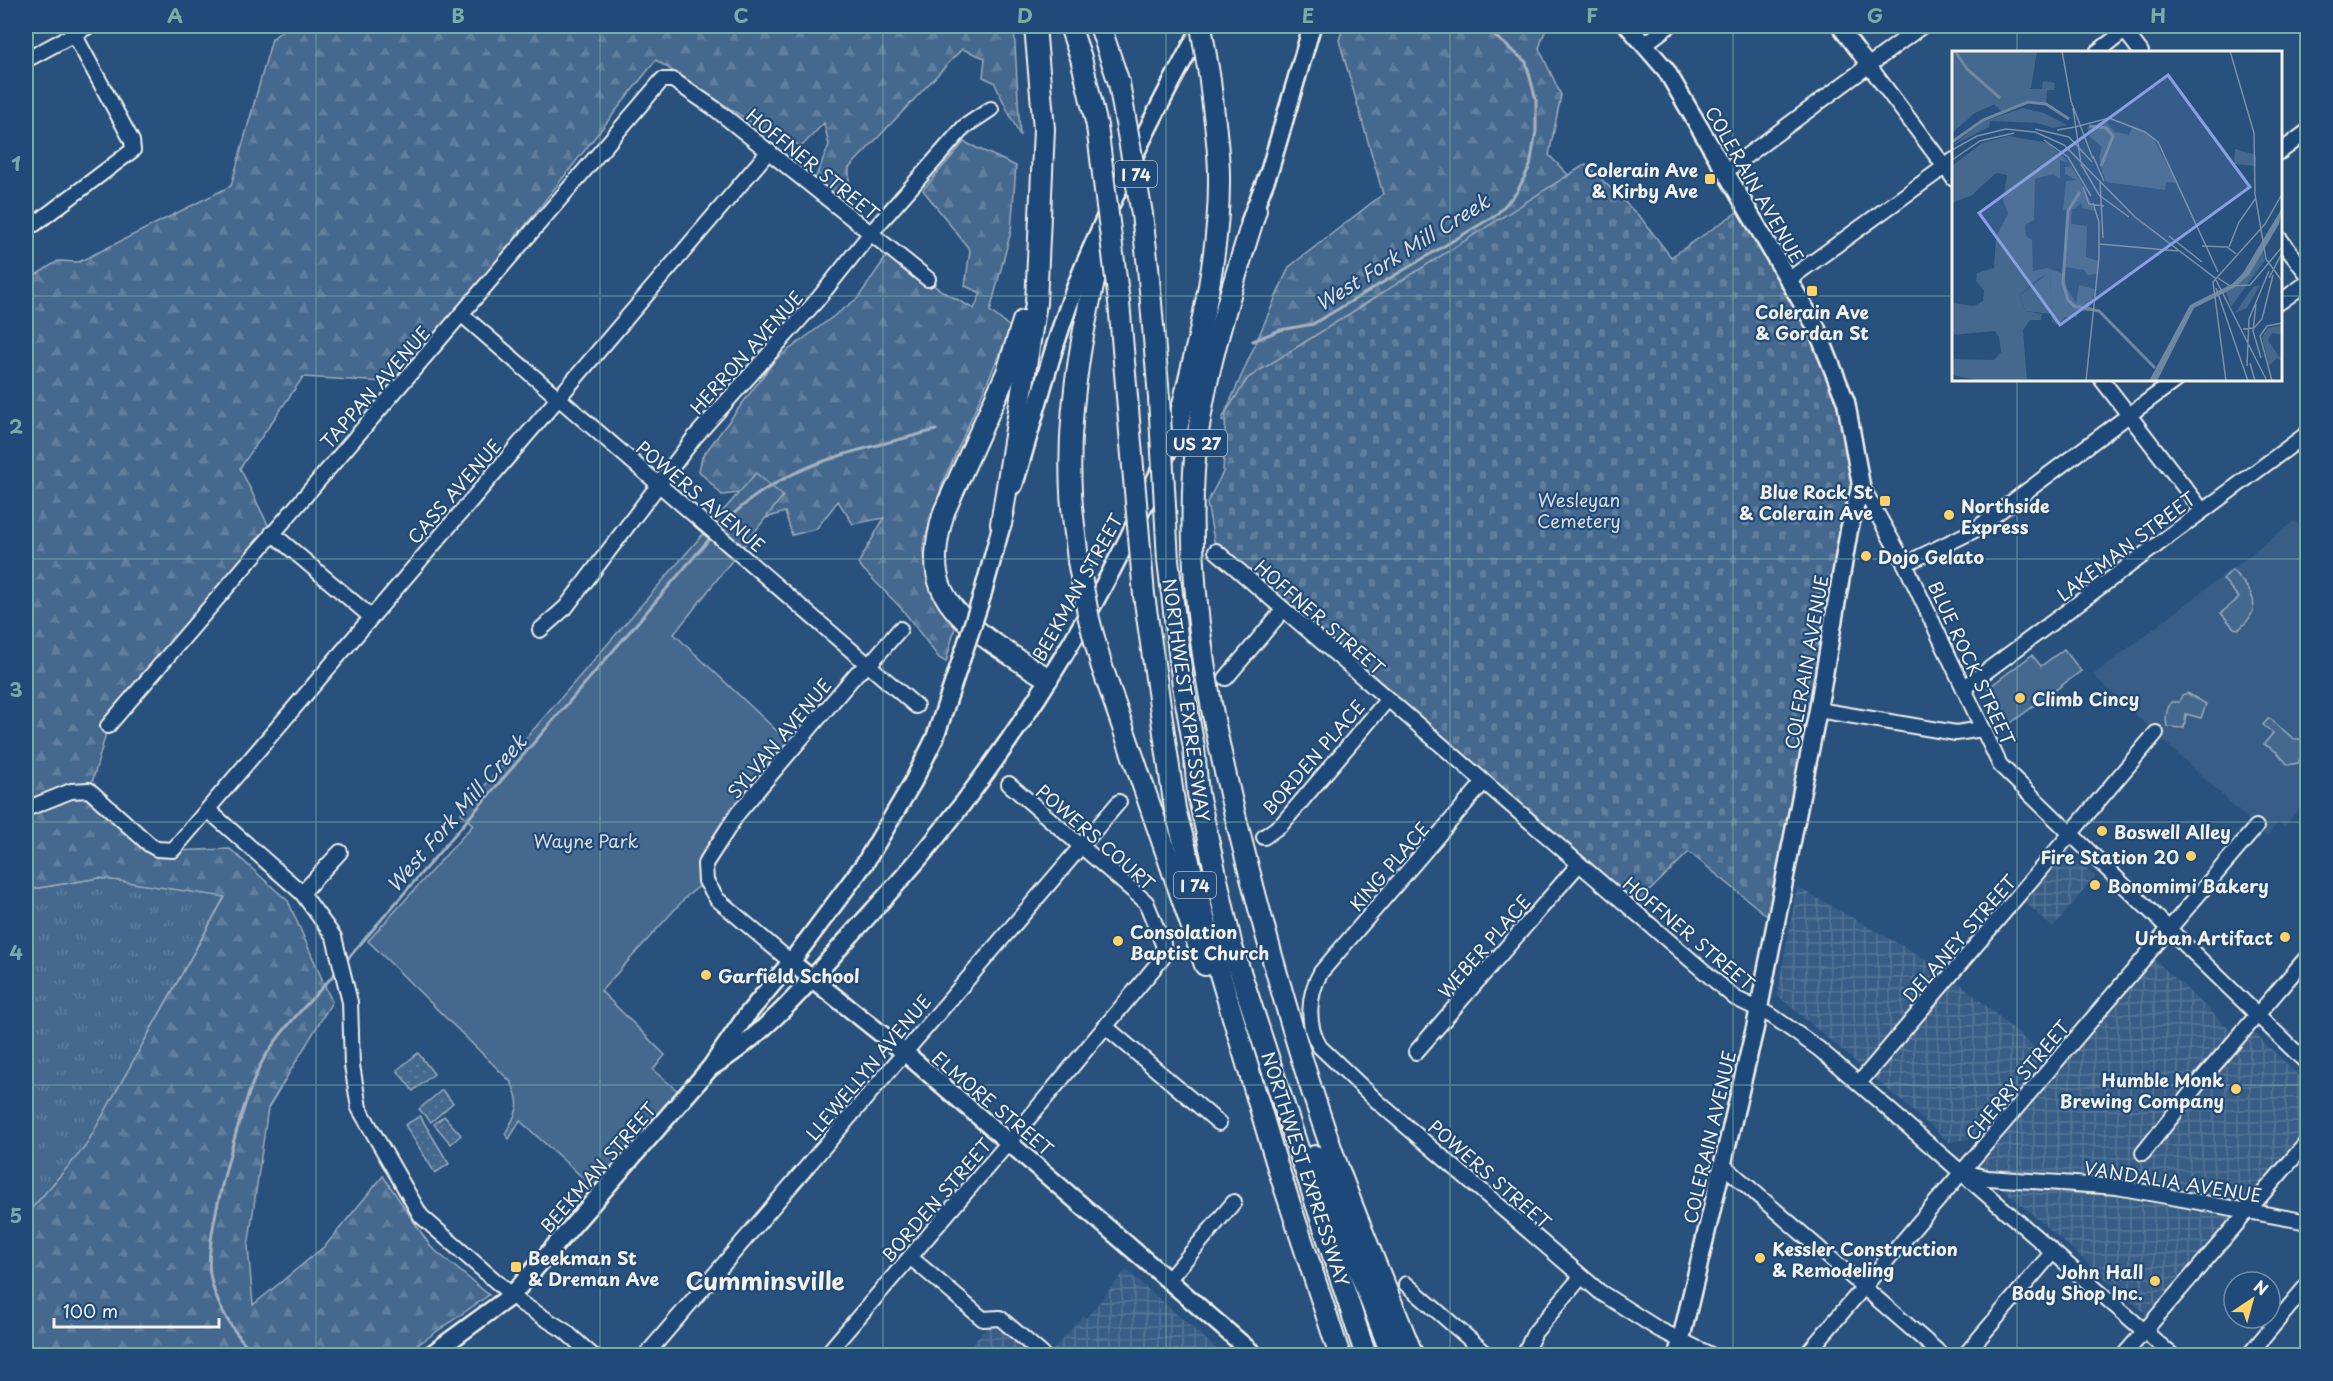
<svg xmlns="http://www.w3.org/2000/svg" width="2333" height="1381" viewBox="0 0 2333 1381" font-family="'Playpen Sans',sans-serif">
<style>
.built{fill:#375d86}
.industrial{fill:url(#industrial-grid)}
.grass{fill:url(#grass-tufts);stroke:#9cacbb;stroke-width:1.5}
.forest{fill:url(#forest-firs);stroke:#9cacbb;stroke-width:1.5}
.cemetery{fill:url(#cemetery-stones);stroke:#9cacbb;stroke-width:1.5}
.park{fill:#45688e;stroke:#9cacbb;stroke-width:1.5}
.garden{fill:url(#garden-dots);stroke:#9cacbb;stroke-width:1.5}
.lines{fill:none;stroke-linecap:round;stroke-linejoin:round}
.stream{stroke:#a4b2be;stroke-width:3}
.minor-casing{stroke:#f4f1e8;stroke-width:18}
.major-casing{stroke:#f4f1e8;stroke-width:21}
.highway-casing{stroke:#f4f1e8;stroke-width:24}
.minor{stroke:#1f4a7a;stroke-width:14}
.major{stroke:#1f4a7a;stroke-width:16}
.highway{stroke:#1f4a7a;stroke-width:20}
.major-bridge-casing{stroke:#f4f1e8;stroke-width:21;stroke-linecap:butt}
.highway-bridge-casing{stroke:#f4f1e8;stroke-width:24;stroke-linecap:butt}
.major-bridge{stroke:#1f4a7a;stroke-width:16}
.highway-bridge{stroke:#1f4a7a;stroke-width:20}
.grid{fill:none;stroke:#76ada5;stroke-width:1.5;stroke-opacity:0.55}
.poi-dot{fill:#ffd166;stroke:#1f4a7a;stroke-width:2}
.labels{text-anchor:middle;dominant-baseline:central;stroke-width:4.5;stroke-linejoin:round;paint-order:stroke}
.shield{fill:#1f4a7a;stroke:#b4bfc7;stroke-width:1.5}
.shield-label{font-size:16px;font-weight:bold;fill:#f4f1e8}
.street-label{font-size:18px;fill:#f4f1e8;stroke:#1f4a7a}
.poi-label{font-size:18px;font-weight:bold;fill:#f4f1e8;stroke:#1f4a7a;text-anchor:start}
.park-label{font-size:18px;fill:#dadcda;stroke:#1f4a7a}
.water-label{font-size:20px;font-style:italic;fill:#d9dcda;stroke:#1f4a7a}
.district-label{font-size:24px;font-weight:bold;fill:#f4f1e8;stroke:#1f4a7a}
.inset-river{fill:none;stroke:#6e88a2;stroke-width:3}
.inset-road{fill:none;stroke:#7a91a8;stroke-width:1.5}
.view{fill:#88a0e0;fill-opacity:0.15;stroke:#88a0e0;stroke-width:3}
.inset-edge{fill:none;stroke:#f4f1e8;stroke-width:3}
.neatline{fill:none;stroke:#76ada5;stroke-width:2}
.grid-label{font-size:20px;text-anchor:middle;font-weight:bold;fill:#76ada5}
</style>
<defs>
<pattern id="industrial-grid" width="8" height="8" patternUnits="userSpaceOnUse" patternTransform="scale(1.5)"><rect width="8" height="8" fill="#375d86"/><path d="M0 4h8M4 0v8" fill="none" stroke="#557597"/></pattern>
<pattern id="grass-tufts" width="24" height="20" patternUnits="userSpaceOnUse" patternTransform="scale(1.5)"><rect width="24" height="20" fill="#45688e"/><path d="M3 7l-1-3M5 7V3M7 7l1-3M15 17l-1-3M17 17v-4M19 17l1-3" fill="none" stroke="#607e9e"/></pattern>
<pattern id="forest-firs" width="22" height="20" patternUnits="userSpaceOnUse" patternTransform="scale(1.5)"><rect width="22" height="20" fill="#45688e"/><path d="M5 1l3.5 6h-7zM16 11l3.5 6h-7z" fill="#607e9e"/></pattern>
<pattern id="cemetery-stones" width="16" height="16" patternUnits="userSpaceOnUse" patternTransform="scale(1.5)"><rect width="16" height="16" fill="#45688e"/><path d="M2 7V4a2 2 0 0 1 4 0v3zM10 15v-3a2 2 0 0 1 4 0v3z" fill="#607e9e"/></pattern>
<pattern id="garden-dots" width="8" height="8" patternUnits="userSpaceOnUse" patternTransform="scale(1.5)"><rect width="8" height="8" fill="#45688e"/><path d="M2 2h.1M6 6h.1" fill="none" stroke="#607e9e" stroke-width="1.8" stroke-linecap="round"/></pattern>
</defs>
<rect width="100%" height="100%" fill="#28517e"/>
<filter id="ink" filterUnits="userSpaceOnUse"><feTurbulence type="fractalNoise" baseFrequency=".0167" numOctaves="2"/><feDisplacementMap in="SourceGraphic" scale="12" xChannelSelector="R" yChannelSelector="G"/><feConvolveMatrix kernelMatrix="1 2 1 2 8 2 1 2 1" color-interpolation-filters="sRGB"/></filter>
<g filter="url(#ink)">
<!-- built -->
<polygon class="built" points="2294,521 2307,533 2307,800 2284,827 2278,822 2267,837 2093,675"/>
<!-- industrial -->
<g class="industrial">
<polygon points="2068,852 2095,877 2053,928 2025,902"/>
<polygon points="1797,887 1942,968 2043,1055 1971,1139 1949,1142 1777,995"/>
<polygon points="2154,959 2234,1033 2255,1033 2307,1084 2307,1128 2146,1314 1978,1167"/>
<polygon points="1126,1270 1224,1355 962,1356 982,1332 1000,1318 1042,1354 1053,1350 1083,1315 1086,1318"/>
</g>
<!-- grass -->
<polygon class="grass" points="99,878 225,896 85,1148 26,1215 26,890"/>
<!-- forest -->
<g class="forest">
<polygon points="288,26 1014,26 1020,136 994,82 983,77 985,58 962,49 849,168 849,188 862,203 853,213 814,181 829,145 824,123 802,146 772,136 656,60 401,383 303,377 240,468 272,533 108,726 90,790 166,851 230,849 288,901 332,1002 268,1108 248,1247 253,1305 326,1245 383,1176 431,1247 489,1295 403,1355 101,1356 89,1345 26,1350 26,1215 85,1147 225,897 99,878 26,890 26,281 58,261 79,262 231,186 272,39"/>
<polygon points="1344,26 1547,26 1539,48 1561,95 1549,155 1574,181 1245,428 1222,420 1289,267 1383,194 1339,40"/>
<polygon points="964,142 1016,166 1011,231 990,311 1011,328 942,485 923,545 928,583 955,627 946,662 939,658 902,609 858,564 884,518 853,524 838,501 816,529 792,535 785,512 753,522 740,493 722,495 699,471 702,457 775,360 858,298 888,254 942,291 974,309 981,293 965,286 970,250 923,190"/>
</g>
<!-- cemetery -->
<polygon class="cemetery" points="1586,164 1641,218 1671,257 1746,206 1816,327 1861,485 1776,923 1689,852 1631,909 1216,551 1207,503 1223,472 1226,412 1248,378"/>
<!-- park -->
<g class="park">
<path d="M756,473L783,496L674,634L794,747L725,830L706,881L687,896L601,991L665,1055L653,1070L685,1097L602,1195L520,1121L509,1139L505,1134C517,1112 523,1106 511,1082L368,941L473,825L461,813Z"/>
<path d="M2232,570C2251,590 2266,607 2239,629L2234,628L2221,613L2239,598L2223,579Z"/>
<polygon points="2064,649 2081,671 2004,728 1994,715 2003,708 1988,688 2032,655 2041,666"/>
<path d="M2187,693L2206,704L2201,718L2186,714L2184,728L2167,727C2165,717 2166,711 2171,702H2179L2182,695Z"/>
<polygon points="2269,718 2294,739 2301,739 2307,745 2298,763 2288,765 2277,752 2264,744 2273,733 2263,725"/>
</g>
<!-- garden -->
<g class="garden">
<polygon points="418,1053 434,1074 413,1091 397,1070"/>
<polygon points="442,1090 453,1103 431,1122 419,1109"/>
<polygon points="420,1116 449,1164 435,1173 405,1125"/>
<polygon points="444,1116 461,1135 451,1144 434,1124"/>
</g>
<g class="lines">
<!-- stream -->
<g class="stream">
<polyline points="1253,341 1280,330 1313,324 1496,215 1517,192 1530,166 1536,131 1536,100 1526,62 1483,26"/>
<path d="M719,529C775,464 857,451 936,430"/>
<polyline points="344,963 712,536"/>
<path d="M257,1356C234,1335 215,1305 210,1274C204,1236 243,1097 262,1062C281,1028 313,999 338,970"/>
</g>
<defs>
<g id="minor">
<polyline points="1839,26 1954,179"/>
<polyline points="2121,26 2141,52"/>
<polyline points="1645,44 1669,26"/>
<polyline points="2097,52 2125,31"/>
<polyline points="26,60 89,26"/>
<polyline points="2280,152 2308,131"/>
<polyline points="1726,171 1922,26"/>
<polyline points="26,225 35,224 133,150 132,141 74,34"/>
<polyline points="2280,239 2308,275"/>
<polyline points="1788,280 1954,160"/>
<polyline points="2280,302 2308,282"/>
<polyline points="461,314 916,706"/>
<polyline points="2102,380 2202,510"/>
<polyline points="1861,485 1905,564 2000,765 2308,1064"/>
<polyline points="272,533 370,616"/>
<polyline points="1216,551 1735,998 1772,1016 1819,1049 2173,1356"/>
<polyline points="1905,564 1973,531 2176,380"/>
<polyline points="540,630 566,607 694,438 818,299 870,234 964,127 991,109"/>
<polyline points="1226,678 1283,610"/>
<polyline points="1965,687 2308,433"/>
<polyline points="1818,710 1956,733 1983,729"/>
<polyline points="108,726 662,80 673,80 714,108 928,279"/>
<path d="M1484,782L1321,972C1308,994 1306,1026 1320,1047L1378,1102L1600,1292L1658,1329L1713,1356"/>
<polyline points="26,809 71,791 89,790 150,845 157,849 173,850 769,151"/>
<polyline points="208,810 302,893 334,937 350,1002 352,1065 359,1108 421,1216 522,1304 565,1331 593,1356"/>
<polyline points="1264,837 1282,824 1388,699"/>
<polyline points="302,893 340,852"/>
<polyline points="791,962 717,899 706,881 705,864 738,813 857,673 869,665 900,629"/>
<polyline points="1106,1027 1219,1123"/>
<polyline points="1416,1052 1579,864"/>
<polyline points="1859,1083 2156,733"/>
<polyline points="2143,1153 2202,1079 2308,956"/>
<polyline points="1723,1165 1943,1356"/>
<polyline points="1963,1172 1988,1178 2117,1187 2308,1222"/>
<polyline points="910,1257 983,1319 1000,1318 1042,1354"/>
<polyline points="1169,1279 1234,1202"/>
<polyline points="1406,1284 1489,1356"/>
<polyline points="645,1356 1119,802"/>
<polyline points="825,1356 1009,1142 1164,956 1163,944 1146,902 1009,784"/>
<polyline points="1523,1356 1535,1332 1581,1277"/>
<polyline points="1805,1356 2256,827"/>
<polyline points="1964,1356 2052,1253"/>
<polyline points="2123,1356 2308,1141"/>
<polyline points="2248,1356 2308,1284"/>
</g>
<g id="major">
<polyline points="1628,26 1666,70 1816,327 1846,402 1861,485 1849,530 1818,710 1755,1028 1677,1356"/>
<polyline points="1250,221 1270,169 1312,26"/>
<path d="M1014,485C1036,413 1054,338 1083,268C1118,185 1159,104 1202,26"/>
<polyline points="982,596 1005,513"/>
<polyline points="791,962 904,1052 1256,1356"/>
<path d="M710,1068C767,1034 807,984 851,935C878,905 906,875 932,843C1034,717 1123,569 1181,418"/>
<polyline points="429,1356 512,1295 710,1068 746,1016 791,962 865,863 913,782 935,738 961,660"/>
</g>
<g id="highway">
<polyline points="1070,26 1081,58 1097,126"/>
<polyline points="1100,26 1119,83"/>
<path d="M1256,210C1230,295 1200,382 1194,471C1186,598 1212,725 1243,847C1268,945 1295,1044 1328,1139C1352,1212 1385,1284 1413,1356"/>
<polyline points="1148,267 1159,398"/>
<polyline points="1119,302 1131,444"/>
<path d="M1023,321L1007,372L944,512C925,578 939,604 993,643C1011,655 1029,668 1048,678"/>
<path d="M1177,429C1197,346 1220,261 1219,176C1219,144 1213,111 1210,80"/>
<polyline points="1001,524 1036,303 1044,129 1035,26"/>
<polyline points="1168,560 1183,686 1194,748 1198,794 1232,947 1366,1356"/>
<path d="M1078,561C1076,538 1072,515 1071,492C1066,399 1087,309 1108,219"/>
<polyline points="1144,595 1175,809 1212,947 1278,1168 1340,1356"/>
<polyline points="1101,664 1205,965"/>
<polyline points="1315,1156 1392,1356"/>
</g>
</defs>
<!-- minor casing -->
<use href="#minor" class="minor-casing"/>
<!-- major casing -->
<use href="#major" class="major-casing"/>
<!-- highway casing -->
<use href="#highway" class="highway-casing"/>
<!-- minor -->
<use href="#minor" class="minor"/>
<!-- major -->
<use href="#major" class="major"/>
<!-- highway -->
<use href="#highway" class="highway"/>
<defs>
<polyline id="major-bridge" points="961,660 982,596"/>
<g id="highway-bridge">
<polyline points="1201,26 1210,80"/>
<polyline points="1119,83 1142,214 1148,267"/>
<polyline points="1097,126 1119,302"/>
<polyline points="1159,398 1168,560"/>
<polyline points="1131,444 1144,595"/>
<polyline points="1078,561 1089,619 1101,664"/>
</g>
</defs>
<!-- major-bridge casing -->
<use href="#major-bridge" class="major-bridge-casing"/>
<!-- highway-bridge casing -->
<use href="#highway-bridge" class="highway-bridge-casing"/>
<!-- major-bridge -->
<use href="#major-bridge" class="major-bridge"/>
<!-- highway-bridge -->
<use href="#highway-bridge" class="highway-bridge"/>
</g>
</g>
<!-- grid -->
<path class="grid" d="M316,26V1356M600,26V1356M883,26V1356M1166,26V1356M1450,26V1356M1733,26V1356M2017,26V52M26,296H1954M2280,296H2308M2017,380V1356M26,559H2308M26,822H2308M26,1085H2308"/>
<!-- markers -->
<g class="poi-dot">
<rect x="1704" y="173" width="12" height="12" rx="3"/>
<rect x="1806" y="285" width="12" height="12" rx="3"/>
<rect x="1879" y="495" width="12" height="12" rx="3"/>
<circle cx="1949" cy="515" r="6"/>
<circle cx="1866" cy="556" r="6"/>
<circle cx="2020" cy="698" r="6"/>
<circle cx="2102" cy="831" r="6"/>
<circle cx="2191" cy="856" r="6"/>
<circle cx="2095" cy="885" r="6"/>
<circle cx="2285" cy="937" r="6"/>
<circle cx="1118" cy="941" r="6"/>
<circle cx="706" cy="975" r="6"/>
<circle cx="2236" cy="1089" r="6"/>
<circle cx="1760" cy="1258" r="6"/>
<rect x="510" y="1261" width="12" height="12" rx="3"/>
<circle cx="2155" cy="1281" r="6"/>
</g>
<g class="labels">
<!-- shield labels -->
<g class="shield">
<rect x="1115" y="161" width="42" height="26" rx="4.5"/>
<rect x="1167" y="430" width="60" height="26" rx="4.5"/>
<rect x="1174" y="872" width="42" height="26" rx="4.5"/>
</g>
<g class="shield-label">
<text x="1136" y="174">I 74</text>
<text x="1197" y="443">US 27</text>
<text x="1195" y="885">I 74</text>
</g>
<!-- street labels -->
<g class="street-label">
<text transform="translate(813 164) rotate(39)">HOFFNER STREET</text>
<text transform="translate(1755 184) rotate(60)">COLERAIN AVENUE</text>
<text transform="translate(746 352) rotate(-48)">HERRON AVENUE</text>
<text transform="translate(375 387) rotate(-49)">TAPPAN AVENUE</text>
<text transform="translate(454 491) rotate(-49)">CASS AVENUE</text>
<text transform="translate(701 496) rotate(40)">POWERS AVENUE</text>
<text transform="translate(2126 546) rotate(-37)">LAKEMAN STREET</text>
<text transform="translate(1077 587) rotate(-61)">BEEKMAN STREET</text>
<text transform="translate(1320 617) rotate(41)">HOFFNER STREET</text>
<text transform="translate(1806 662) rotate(-80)">COLERAIN AVENUE</text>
<text transform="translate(1972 663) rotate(65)">BLUE ROCK STREET</text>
<text transform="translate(1187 700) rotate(82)">NORTHWEST EXPRESSWAY</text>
<text transform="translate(779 738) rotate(-50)">SYLVAN AVENUE</text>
<text transform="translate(1313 757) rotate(-49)">BORDEN PLACE</text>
<text transform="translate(1096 837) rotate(41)">POWERS COURT</text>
<text transform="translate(1389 866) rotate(-49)">KING PLACE</text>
<text transform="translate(1689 933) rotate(40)">HOFFNER STREET</text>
<text transform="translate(1959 938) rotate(-49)">DELANEY STREET</text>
<text transform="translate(1484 946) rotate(-49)">WEBER PLACE</text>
<text transform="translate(868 1067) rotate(-50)">LLEWELLYN AVENUE</text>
<text transform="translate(2017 1080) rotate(-50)">CHERRY STREET</text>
<text transform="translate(993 1103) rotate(40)">ELMORE STREET</text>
<text transform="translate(1709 1137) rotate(-77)">COLERAIN AVENUE</text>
<text transform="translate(598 1167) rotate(-49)">BEEKMAN STREET</text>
<text transform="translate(1306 1169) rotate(72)">NORTHWEST EXPRESSWAY</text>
<text transform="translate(1490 1174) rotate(41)">POWERS STREET</text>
<text transform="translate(2173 1181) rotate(9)">VANDALIA AVENUE</text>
<text transform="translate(936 1200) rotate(-49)">BORDEN STREET</text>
</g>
<!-- poi labels -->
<g class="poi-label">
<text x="1698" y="169" text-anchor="end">Colerain Ave<tspan x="1698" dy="21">&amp; Kirby Ave</tspan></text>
<text x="1812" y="311" text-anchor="middle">Colerain Ave<tspan x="1812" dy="21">&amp; Gordan St</tspan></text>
<text x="1873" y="491" text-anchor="end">Blue Rock St<tspan x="1873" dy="21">&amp; Colerain Ave</tspan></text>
<text x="1961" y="505">Northside<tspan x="1961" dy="21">Express</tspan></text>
<text x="1878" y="556">Dojo Gelato</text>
<text x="2032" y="698">Climb Cincy</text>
<text x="2114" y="831">Boswell Alley</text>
<text x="2179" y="856" text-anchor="end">Fire Station 20</text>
<text x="2107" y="885">Bonomimi Bakery</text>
<text x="1130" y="931">Consolation<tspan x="1130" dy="21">Baptist Church</tspan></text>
<text x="2273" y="937" text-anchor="end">Urban Artifact</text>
<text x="718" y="975">Garfield School</text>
<text x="2224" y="1079" text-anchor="end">Humble Monk<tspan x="2224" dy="21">Brewing Company</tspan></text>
<text x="1772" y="1248">Kessler Construction<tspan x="1772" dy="21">&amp; Remodeling</tspan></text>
<text x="528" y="1257">Beekman St<tspan x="528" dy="21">&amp; Dreman Ave</tspan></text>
<text x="2143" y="1271" text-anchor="end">John Hall<tspan x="2143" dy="21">Body Shop Inc.</tspan></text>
</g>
<!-- park labels -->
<g class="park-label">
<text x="1579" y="499">Wesleyan<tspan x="1579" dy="21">Cemetery</tspan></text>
<text x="586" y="840">Wayne Park</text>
</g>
<!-- water labels -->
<g class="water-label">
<text transform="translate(1402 252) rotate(-32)">West Fork Mill Creek</text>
<text transform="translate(456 813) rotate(-49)">West Fork Mill Creek</text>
</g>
<!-- district labels -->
<g class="district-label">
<text x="765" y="1280">Cumminsville</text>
</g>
</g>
<!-- overview -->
<g transform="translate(1952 51)">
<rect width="330" height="330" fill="#28517e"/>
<path d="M98,221L100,263L73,260L68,244ZM308,234L295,257L283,262L301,236ZM330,274V284L320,282L316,289L330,310L325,307L317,315L310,286L316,277Z" fill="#45688e"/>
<path d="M0,0H85L79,37L23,62L0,82ZM71,57L92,62L115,74L101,77L85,72L38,70L37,76L0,95L30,71ZM153,70L165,83L151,124L147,107L150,96L138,86L135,76ZM57,85L97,92L117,112L108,109V128L101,123L83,128L82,169L73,174L74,185L80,189L81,220L95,217L113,223L114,236L124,252L127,234L143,238L137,260H125V266H113L105,274L100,271L98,222L87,227L68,244L73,260L90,263L89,269H78L71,279L75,330H29L0,324V308L42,309L49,301L47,286L43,280L0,284V252L22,255L31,250L32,239L24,230L25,222L42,217L44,186L56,163L51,149L55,124L44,122L20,144L0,152V115L30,92ZM119,115L128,129L143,160L130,157L129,152L123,158L111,159L114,130L124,129L113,123V116ZM310,199L313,209L279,256L274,241L282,237Z" fill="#45688e"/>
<path d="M181,75L200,85L225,132L214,131L213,139L154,131L150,119L165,81L177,84Z" fill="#45688e"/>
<path d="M91,30L103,32L102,39H95L94,53L76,51L50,61L42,53L74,38H90ZM283,98L304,104V115L282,113ZM116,155L120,156L119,173L135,175L134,206L147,210L146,223L135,224L132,219L112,216Z" fill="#45688e"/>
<path d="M330,157L327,173L297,224L282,237L242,257L205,330H197L238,254L280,233L291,222Z" fill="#6e88a2"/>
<path class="inset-river" d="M3,0L15,18L48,47M137,75L154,77L161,85L149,115M0,91L31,69L76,51L94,53L117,68M128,141L116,160L111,232L116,249L122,255L147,260L203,317"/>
<path class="inset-road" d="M110,0L119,50L141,108M278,0L302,82L303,143L314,208L330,230M121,57L129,112M123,76L157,67L193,81L206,91L266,221M83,78L117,86L140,111M105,79L123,76M92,89L116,106L139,145M0,99L25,85L54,78L83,81L112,94L183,166L263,227L315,330M141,105L152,130M0,109L28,90L62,82M129,113L147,144L177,166M148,131L151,187M131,136L137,153L152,155M217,185L250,211M148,193L226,200M250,195L275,196L284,203M277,196L287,171L304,147M266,227L278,235L298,234L330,196M317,227L330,202M264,237L296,330M304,253L301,280L309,307M291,278L302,277L310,268L321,224M298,312L303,330M295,315L297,268L317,220M134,330L147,206V171L141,152M274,330L261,231L313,173L330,143M320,330L308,285L315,275L330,272"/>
<path class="view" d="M216,24L298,136L108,274L27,162Z"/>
<rect width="330" height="330" class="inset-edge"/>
</g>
<!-- margin -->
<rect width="2333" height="1381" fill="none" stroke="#1f4a7a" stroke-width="66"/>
<!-- north arrow -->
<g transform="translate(2252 1300) rotate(36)"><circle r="28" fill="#1f4a7a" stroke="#748da6" stroke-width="1.5"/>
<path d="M0-4.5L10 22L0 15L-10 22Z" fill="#ffd166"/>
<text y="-9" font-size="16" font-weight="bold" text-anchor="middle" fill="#f4f1e8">N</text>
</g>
<!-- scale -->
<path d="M54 1318v9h165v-9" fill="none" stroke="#f4f1e8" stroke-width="3"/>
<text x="63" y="1318" font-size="18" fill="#f4f1e8" stroke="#1f4a7a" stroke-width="4.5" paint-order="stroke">100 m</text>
<rect x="33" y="33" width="2267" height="1315" class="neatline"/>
<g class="grid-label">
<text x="175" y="23">A</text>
<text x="458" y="23">B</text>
<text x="741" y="23">C</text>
<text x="1025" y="23">D</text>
<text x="1308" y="23">E</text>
<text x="1592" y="23">F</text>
<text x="1875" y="23">G</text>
<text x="2158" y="23">H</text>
<text x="16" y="171">1</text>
<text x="16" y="434">2</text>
<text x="16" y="697">3</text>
<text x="16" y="960">4</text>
<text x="16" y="1223">5</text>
</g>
</svg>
